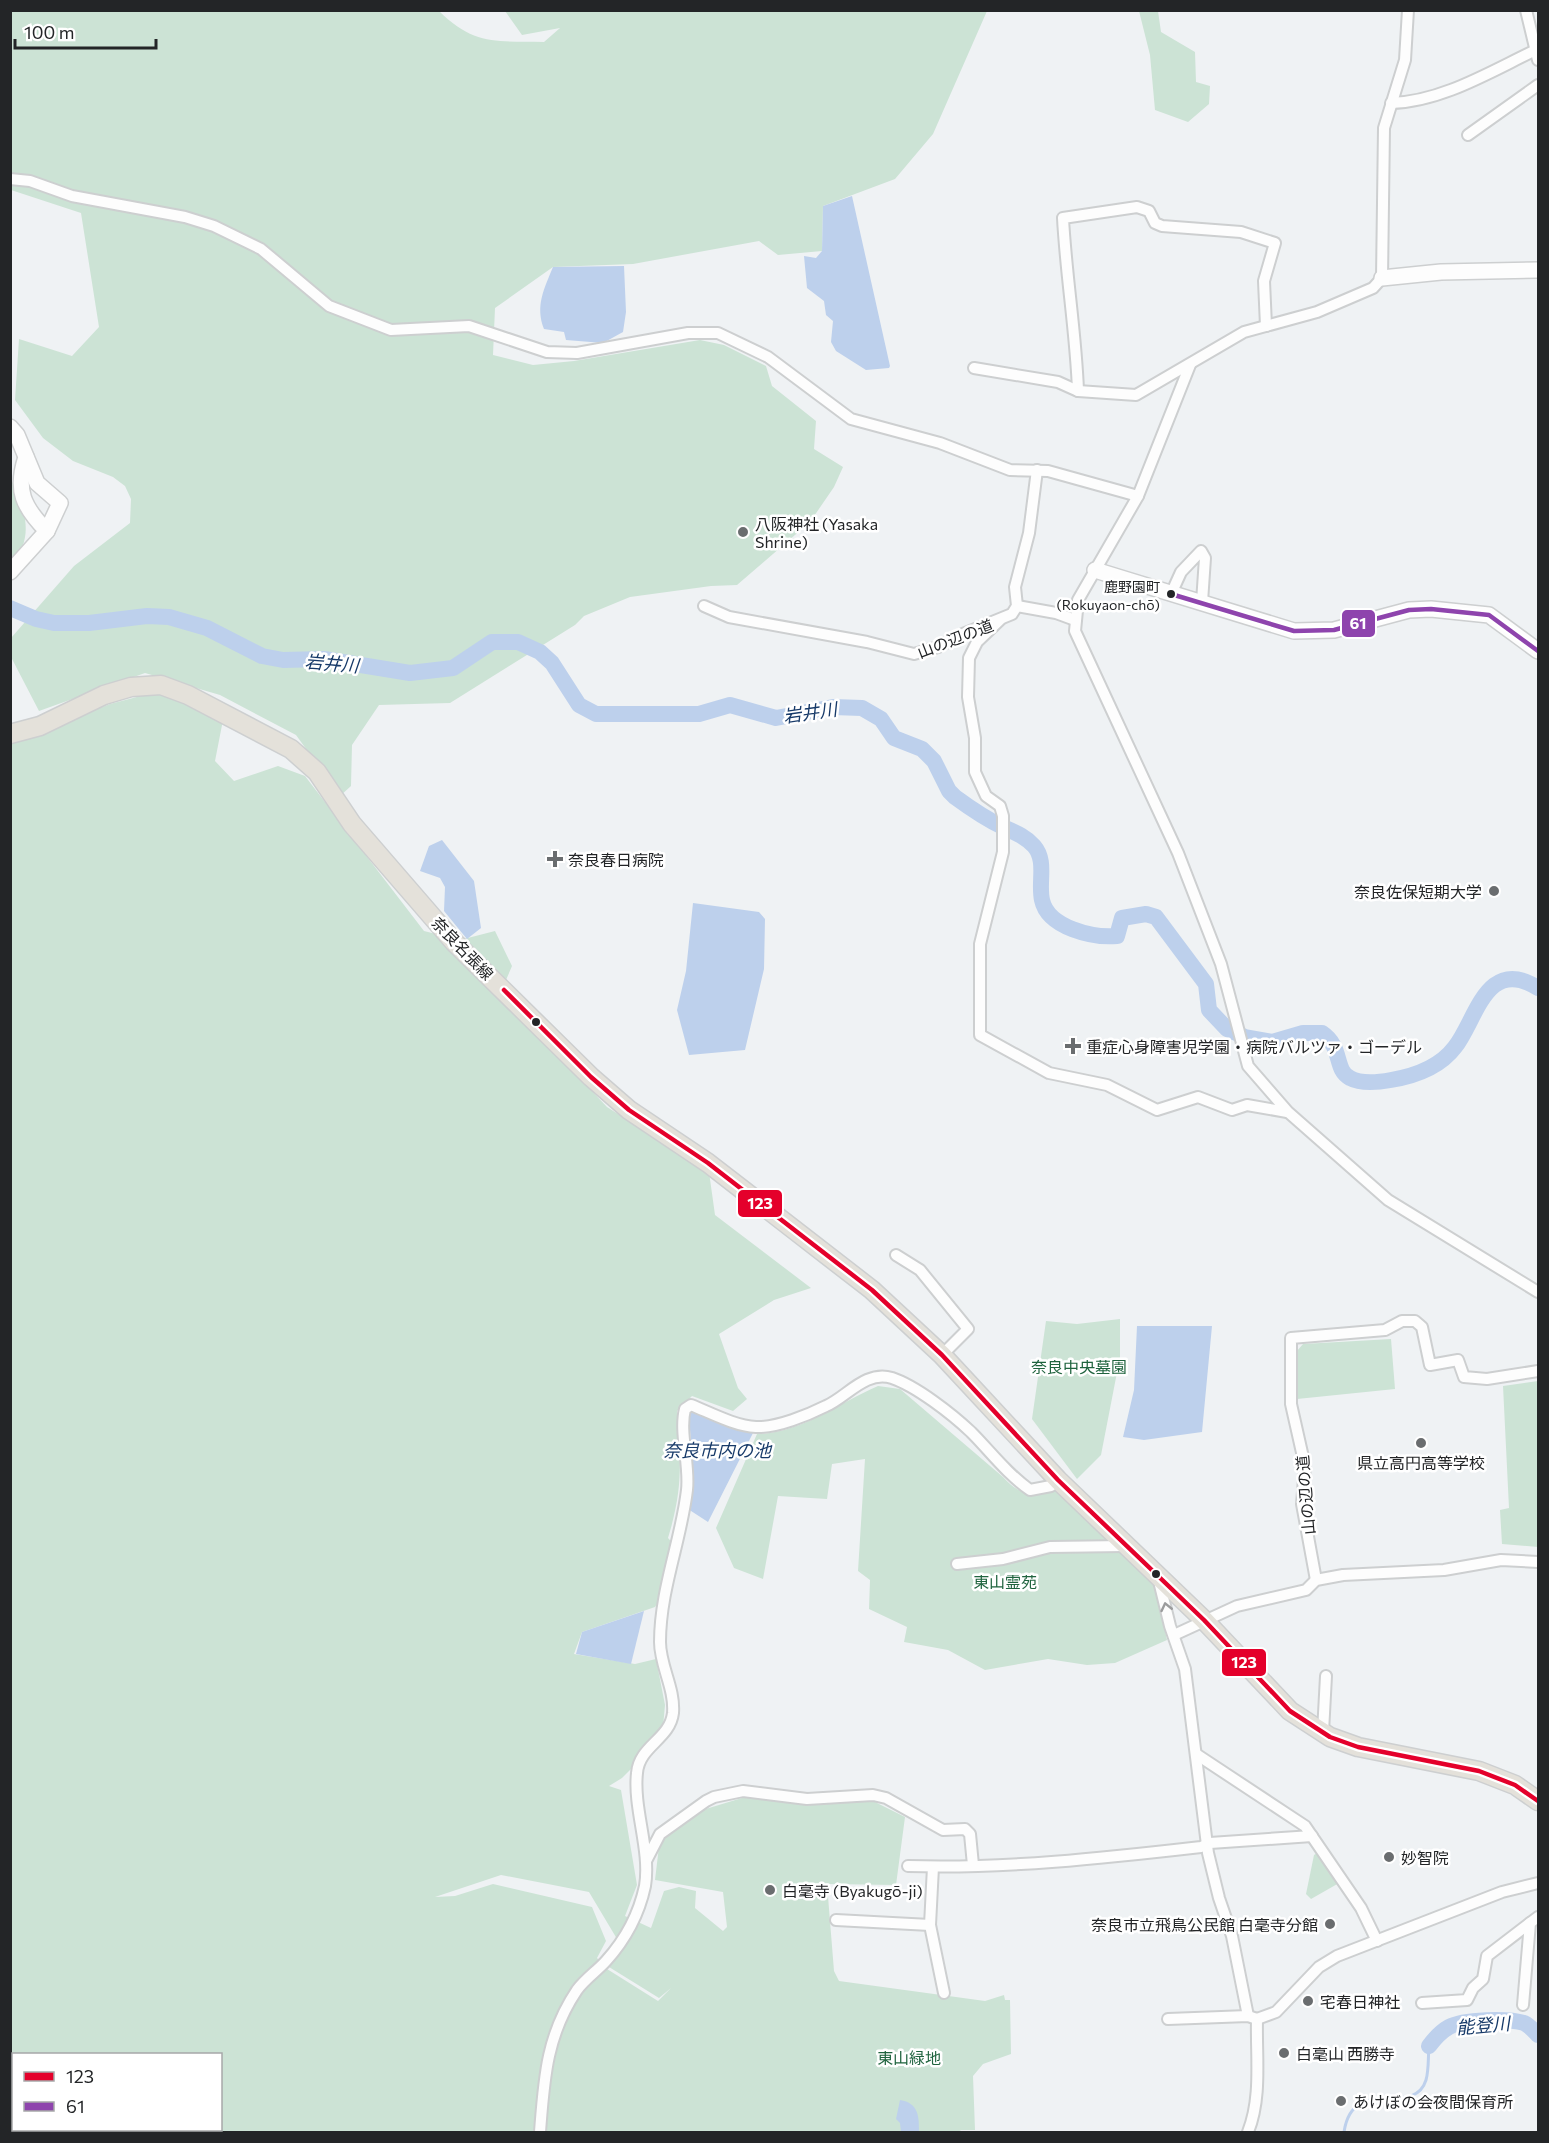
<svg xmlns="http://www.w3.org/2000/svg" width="1549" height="2143" viewBox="0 0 1549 2143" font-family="Commissioner,'Noto Sans JP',sans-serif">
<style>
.green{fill:#cce3d5;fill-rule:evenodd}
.water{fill:#bdd0ec}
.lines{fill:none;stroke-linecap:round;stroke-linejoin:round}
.stream{stroke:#bdd0ec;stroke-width:3}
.river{stroke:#bdd0ec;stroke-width:16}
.street-casing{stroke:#cdcfd0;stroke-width:14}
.secondary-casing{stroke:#cdcfd0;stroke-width:18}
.primary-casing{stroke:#cdcfd0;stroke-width:21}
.street{stroke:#fdfdfd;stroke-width:10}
.secondary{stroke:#fdfdfd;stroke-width:15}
.primary{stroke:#e4e1da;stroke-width:18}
.bus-1-casing{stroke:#fff;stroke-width:9}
.bus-2-casing{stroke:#fff;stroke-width:9}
.bus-1{stroke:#e4002b;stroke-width:4.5}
.bus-2{stroke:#8e44ad;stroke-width:4.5}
.oneway{stroke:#9b9c9d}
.poi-dot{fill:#6a6d6f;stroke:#fff;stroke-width:2}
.bus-dot{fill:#232527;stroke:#fff;stroke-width:2}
.labels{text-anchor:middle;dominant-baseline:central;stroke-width:5;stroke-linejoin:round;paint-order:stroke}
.bus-label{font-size:14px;fill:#232527;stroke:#fff;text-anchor:end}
.poi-label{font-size:16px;fill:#232527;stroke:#fff;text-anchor:start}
.street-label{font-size:16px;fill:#232527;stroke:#fff}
.park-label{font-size:16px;fill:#20643f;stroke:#fff}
.water-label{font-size:18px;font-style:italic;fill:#173a69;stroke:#fff}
.line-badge{stroke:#fff;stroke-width:2}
.badge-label{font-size:16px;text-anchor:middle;font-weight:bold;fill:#fff}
</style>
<rect width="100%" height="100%" fill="#eff2f4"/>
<!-- green -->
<g class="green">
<path d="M10,11H439C474,46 498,41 544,42L560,28L522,35L505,11H987L933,134L895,179L823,206L822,251L778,255L759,241L633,264L553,267L495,308L493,355L533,365L574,361L700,340L724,345L766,366L772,386L816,421L814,449L843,467L834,487L810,522L737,585L711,586L630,597L584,616L575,625L450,703L379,705L352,745L351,786L340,796L296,735L220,695L145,673L39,711L11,657V638L74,566L130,523L131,499L125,486L113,477L73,461L43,438L15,400L19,339L72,356L99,327L81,213L11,190Z"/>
<polygon points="1139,11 1158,11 1161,32 1195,52 1196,82 1210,86 1209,104 1188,122 1155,110 1150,55"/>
<path d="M10,477C24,505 37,540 10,563Z"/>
<path d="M156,692L223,720L215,761L234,781L278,766L305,776L424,931L460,940L495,931L512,966L500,994L607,1107L709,1172L715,1215L811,1288L774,1300L719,1334L738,1388L747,1399L733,1411L692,1396L677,1411C681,1462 683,1489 668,1538L680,1551L676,1575L655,1607L582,1632L574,1654L635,1664L656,1659L665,1705L662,1738L622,1778L609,1786L621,1790L637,1885L625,1916L651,1928L664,1891L679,1887L696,1891L695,1908L723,1931L727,1927L723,1892L655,1880L660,1838L699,1811L742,1798L871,1800L905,1817L896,1885L827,1884L834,1971L839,1981L985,2001L1004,1995L1005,2000H1010L1011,2054L983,2064L973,2076L975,2130H961L958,2132H11L10,744L110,704ZM501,1875L589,1892L623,1949L609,1967L659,1998L671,1988L658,2001L607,1969L597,1958L606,1941L592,1907L493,1884L455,1896L435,1897ZM14,2054H220V2130H14Z"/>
<polygon points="1120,1319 1120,1357 1101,1455 1077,1479 1032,1419 1046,1321 1077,1324"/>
<polygon points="1391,1339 1395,1389 1297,1399 1297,1351 1303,1344"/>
<polygon points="1538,1381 1538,1547 1502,1544 1500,1510 1509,1508 1503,1386"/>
<path d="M878,1386L900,1389L1003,1477C1024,1500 1033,1492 1061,1488L1103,1536L1155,1582L1167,1640L1115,1663L1087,1665L1048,1659L985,1670L948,1650L904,1642L907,1627L869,1609L870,1580L858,1571L865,1459L832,1464L827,1499L778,1496L763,1579L734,1568L716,1528L757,1434C802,1433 838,1403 878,1386Z"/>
<polygon points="1319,1852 1339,1883 1311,1899 1306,1894 1314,1855"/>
</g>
<!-- water -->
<g class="water">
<polygon points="852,196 890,366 889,368 866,370 836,351 831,342 833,321 826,315 824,301 807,288 804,256 816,258 822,251 823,206"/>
<path d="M624,266L626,312L623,332L603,343L566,340L564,332L544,329C535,306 544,289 553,267Z"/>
<polygon points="442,840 474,881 481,928 467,939 444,911 445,887 440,878 420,871 429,846"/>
<polygon points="693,903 759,912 765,919 764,969 745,1050 689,1055 677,1010 686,971"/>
<polygon points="1137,1326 1212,1326 1202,1432 1144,1440 1123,1437 1134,1390"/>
<path d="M691,1412L753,1433L708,1522L688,1509C693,1477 693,1447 688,1414Z"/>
<polygon points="644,1611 631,1664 576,1654 582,1632"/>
<path d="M900,2100C919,2103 919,2117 919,2132H901L900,2123L896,2119Z"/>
</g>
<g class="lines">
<!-- stream -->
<path class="stream" d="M1344,2132C1353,2073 1414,2119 1426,2080C1429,2070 1428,2057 1429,2046"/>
<!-- river -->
<g class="river">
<path d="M10,608L36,619L54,623H89L147,616L169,617L207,628L262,656L283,660L324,659L410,673L453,668L492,642H518L540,652L552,663L579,705L596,714H699L730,705L776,718L833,707L862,708L881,719L894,738L922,749L934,761L949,791L955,797C970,808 986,819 1003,827C1014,832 1025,836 1034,846C1047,861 1038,882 1042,900C1048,928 1093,938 1117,936L1122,918L1146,914L1156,917L1206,984L1209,1010L1227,1029L1245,1037L1272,1042L1303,1033H1322C1343,1047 1334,1070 1350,1078C1361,1084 1380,1082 1391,1080C1415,1076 1440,1067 1455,1047C1476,1021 1486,955 1538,988"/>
<path d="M1429,2046C1435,2038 1440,2032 1449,2027C1463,2019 1509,2018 1524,2023C1529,2025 1534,2031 1538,2035"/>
</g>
<defs>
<g id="street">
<polyline points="1526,10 1538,60"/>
<path d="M1391,103C1442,102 1493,70 1538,49"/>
<polyline points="1468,135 1538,85"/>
<polyline points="10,179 30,181 72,196 185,217 214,226 261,249 329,306 391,330 469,326 547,352 577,353 688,333 718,333 768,357 851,419 940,443 1010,470 1048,471 1138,496"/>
<polyline points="1190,365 1138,496 1078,600 1075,631 1178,853 1221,964 1248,1066 1288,1112 1388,1200 1538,1292"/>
<polyline points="974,368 1058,382 1078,391 1136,395 1244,332 1317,312 1373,288 1382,278 1384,128 1405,60 1408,10"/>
<path d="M1078,391C1076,333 1066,276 1063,218L1137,207L1149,211L1155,223L1162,226L1241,232L1275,243L1264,281L1266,326"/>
<polyline points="1171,594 1181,572 1201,551 1205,558 1202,602"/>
<polyline points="704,606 729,617 867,642 914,654 938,647 958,636 1012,614 1017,606 1015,587 1029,533 1037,470"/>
<polyline points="1017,606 1056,613 1075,620"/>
<polyline points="1000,620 977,642 969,658 968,697 975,738 975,772 986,796 1000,806 1003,816 1003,852 980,944 980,1035 1049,1073 1107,1085 1157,1110 1198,1097 1232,1110 1247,1105 1287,1112"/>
<polyline points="896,1255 920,1270 968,1329 942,1355"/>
<polyline points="957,1564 1003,1559 1050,1547 1124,1546"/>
<polyline points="1316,1580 1302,1504 1305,1466 1291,1404 1291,1338 1385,1330 1402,1321 1415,1321 1422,1327 1430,1365 1458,1360 1464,1377 1487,1379 1538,1371"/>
<polyline points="1159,1581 1170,1626 1185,1669 1208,1853 1219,1898 1232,1936 1248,2016"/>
<polyline points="1174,1635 1237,1606 1306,1590 1316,1580 1343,1575 1444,1570 1501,1560 1538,1562"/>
<polyline points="1323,1732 1326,1676"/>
<polyline points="1196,1754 1305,1826 1361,1908 1377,1941"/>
<polyline points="646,1861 660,1834 706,1801 714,1797 743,1791 807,1799 873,1795 886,1798 943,1830 965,1829 970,1834 973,1865"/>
<path d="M908,1866C1005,1869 1105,1858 1201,1847L1210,1843L1312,1836"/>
<polyline points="933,1867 930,1925 944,1993"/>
<polyline points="836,1920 930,1925"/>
<polyline points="1422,2003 1467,2000 1473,1988 1483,1979 1487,1956 1530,1923"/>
<polyline points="1523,2005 1530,1923 1538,1917"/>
<path d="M1168,2019L1248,2016L1257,2019C1256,2057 1262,2097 1248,2132"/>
<polyline points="1257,2019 1276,2012 1319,1967 1337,1956 1502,1892 1538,1883"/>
<path d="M540,2132C544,2080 546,2036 577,1990C585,1979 597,1971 606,1961C625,1940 639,1914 645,1886C651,1850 633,1809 637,1773C639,1746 670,1739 673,1713C675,1688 660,1666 660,1642C660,1590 681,1541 687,1490C690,1465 679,1432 685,1409L691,1405C711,1413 735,1426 756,1427C777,1428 808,1415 826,1406C847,1397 865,1370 892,1378C916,1386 952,1414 971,1432C990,1451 1007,1474 1030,1490L1051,1486L1058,1480"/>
</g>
<g id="secondary">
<polyline points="1382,278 1441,272 1538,270"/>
<polyline points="10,427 17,435 37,483 60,503 47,531 10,572"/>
<path d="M26,457C15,490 23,507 47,531"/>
<polyline points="1095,570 1294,631 1334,630 1409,610 1431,609 1489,615 1538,651"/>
</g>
<polyline id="primary" points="10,734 40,726 104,695 131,687 161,685 188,695 291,749 317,772 352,824 454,942 591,1077 629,1110 708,1163 872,1290 942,1355 1058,1480 1204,1620 1290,1711 1330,1737 1358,1747 1479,1771 1515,1785 1538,1801"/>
</defs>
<!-- street casing -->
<use href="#street" class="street-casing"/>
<!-- secondary casing -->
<use href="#secondary" class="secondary-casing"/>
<!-- primary casing -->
<use href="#primary" class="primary-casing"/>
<!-- street -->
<use href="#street" class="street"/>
<!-- secondary -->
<use href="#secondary" class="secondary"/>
<!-- primary -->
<use href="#primary" class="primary"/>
<defs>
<polyline id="bus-1" points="504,990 591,1077 629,1110 708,1163 872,1290 942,1355 1058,1480 1204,1620 1290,1711 1330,1737 1358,1747 1479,1771 1515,1785 1538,1801"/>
<polyline id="bus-2" points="1171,594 1294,631 1334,630 1409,610 1431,609 1489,615 1538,651"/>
</defs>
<!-- bus-1 casing -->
<use href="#bus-1" class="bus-1-casing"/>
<!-- bus-2 casing -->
<use href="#bus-2" class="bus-2-casing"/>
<!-- bus-1 -->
<use href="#bus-1" class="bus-1"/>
<!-- bus-2 -->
<use href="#bus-2" class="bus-2"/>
</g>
<!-- one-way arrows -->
<defs><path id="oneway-chevron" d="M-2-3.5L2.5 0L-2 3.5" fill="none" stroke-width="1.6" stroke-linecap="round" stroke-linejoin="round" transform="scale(1.5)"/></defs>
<use class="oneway" href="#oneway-chevron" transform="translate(1166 1607) rotate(-103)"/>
<!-- markers -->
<g class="poi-dot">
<circle cx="743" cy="532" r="6"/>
<path d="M552 850h6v6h6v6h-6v6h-6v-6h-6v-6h6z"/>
<circle cx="1494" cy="891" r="6"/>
<path d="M1070 1037h6v6h6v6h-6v6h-6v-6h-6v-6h6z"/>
<circle cx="1421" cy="1443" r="6"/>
<circle cx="1389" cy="1857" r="6"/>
<circle cx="770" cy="1890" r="6"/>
<circle cx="1330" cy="1924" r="6"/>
<circle cx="1308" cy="2001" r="6"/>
<circle cx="1284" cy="2053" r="6"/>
<circle cx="1341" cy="2101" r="6"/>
</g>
<g class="bus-dot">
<circle cx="1171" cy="594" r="5"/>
<circle cx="536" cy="1022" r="5"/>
<circle cx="1156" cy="1574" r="5"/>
</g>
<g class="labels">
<!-- bus labels -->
<g class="bus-label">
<text x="1160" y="586">鹿野園町<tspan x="1160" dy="18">(Rokuyaon-chō)</tspan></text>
</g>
<!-- poi labels -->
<g class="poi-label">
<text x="755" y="523">八阪神社 (Yasaka<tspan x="755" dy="18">Shrine)</tspan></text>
<text x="568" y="859">奈良春日病院</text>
<text x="1482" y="891" text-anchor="end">奈良佐保短期大学</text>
<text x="1086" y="1046">重症心身障害児学園・病院バルツァ・ゴーデル</text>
<text x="1421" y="1462" text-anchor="middle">県立高円高等学校</text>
<text x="1401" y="1857">妙智院</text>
<text x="782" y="1890">白毫寺 (Byakugō-ji)</text>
<text x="1318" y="1924" text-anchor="end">奈良市立飛鳥公民館 白毫寺分館</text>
<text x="1320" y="2001">宅春日神社</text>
<text x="1296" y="2053">白毫山 西勝寺</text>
<text x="1353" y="2101">あけぼの会夜間保育所</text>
</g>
<!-- street labels -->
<g class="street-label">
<text transform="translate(955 638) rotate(-21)">山の辺の道</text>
<text transform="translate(463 948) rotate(46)">奈良名張線</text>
<text transform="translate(1305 1495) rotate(-95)">山の辺の道</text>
</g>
<!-- park labels -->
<g class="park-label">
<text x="1079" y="1366">奈良中央墓園</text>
<text x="1005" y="1581">東山霊苑</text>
<text x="909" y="2057">東山緑地</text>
</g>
<!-- water labels -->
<g class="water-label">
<text transform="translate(332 663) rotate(5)">岩井川</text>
<text transform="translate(810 712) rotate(-8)">岩井川</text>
<text x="717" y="1450">奈良市内の池</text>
<text transform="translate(1483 2025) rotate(-5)">能登川</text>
</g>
</g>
<g class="line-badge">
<rect x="1341" y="609" width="35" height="29" rx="6" fill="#8e44ad"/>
<rect x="737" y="1189" width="46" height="29" rx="6" fill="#e4002b"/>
<rect x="1221" y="1648" width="46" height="29" rx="6" fill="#e4002b"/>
</g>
<g class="badge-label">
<text x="1358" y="629">61</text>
<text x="760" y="1209">123</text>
<text x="1244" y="1668">123</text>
</g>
<!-- border -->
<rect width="1549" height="2143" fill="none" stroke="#232527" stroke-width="24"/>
<!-- legend -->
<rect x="12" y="2053" width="210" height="78" fill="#ffffff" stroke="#a7a8a9" stroke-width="1.5"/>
<rect x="24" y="2072" width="30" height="9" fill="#e4002b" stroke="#a7a8a9" stroke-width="1.5"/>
<text x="66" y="2083" font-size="18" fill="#232527">123</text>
<rect x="24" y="2102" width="30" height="9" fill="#8e44ad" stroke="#a7a8a9" stroke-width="1.5"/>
<text x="66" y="2113" font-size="18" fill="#232527">61</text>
<!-- scale -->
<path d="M15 39v9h141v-9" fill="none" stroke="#232527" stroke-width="3"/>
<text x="24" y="39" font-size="18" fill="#232527" stroke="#ffffff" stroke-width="4.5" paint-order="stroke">100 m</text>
</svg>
